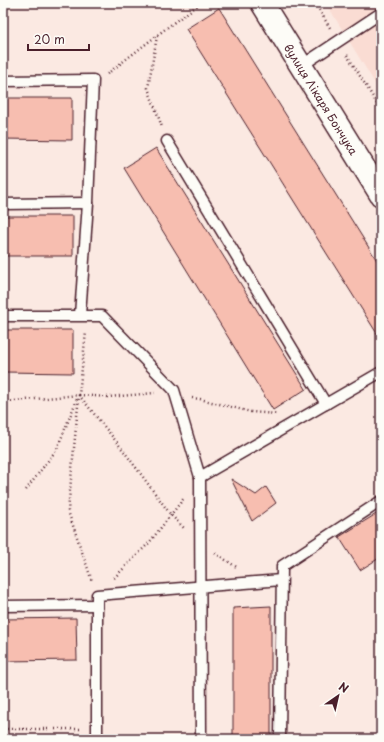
<svg xmlns="http://www.w3.org/2000/svg" width="384" height="742" viewBox="0 0 384 742" font-family="'Playpen Sans',sans-serif">
<style>
.built{fill:#fadcd3}
.building{fill:#f7beb0;stroke:#4a1f2b}
.lines{fill:none;stroke-linecap:round;stroke-linejoin:round}
.lane-casing{stroke:#4a1f2b;stroke-width:13}
.secondary-casing{stroke:#4a1f2b;stroke-width:25}
.path{stroke:#4a1f2b;stroke-width:2.5;stroke-dasharray:1 3;stroke-linecap:butt}
.lane{stroke:#fdfcf7;stroke-width:10}
.secondary{stroke:#fdfcf7;stroke-width:22}
.labels{text-anchor:middle;dominant-baseline:central;stroke-width:3;stroke-linejoin:round;paint-order:stroke}
.street-label{font-size:11px;fill:#4a1f2b;stroke:#fdfcf7}
</style>
<rect width="100%" height="100%" fill="#fbe9e2"/>
<filter id="ink" filterUnits="userSpaceOnUse"><feTurbulence type="fractalNoise" baseFrequency=".025" numOctaves="2"/><feDisplacementMap in="SourceGraphic" scale="8" xChannelSelector="R" yChannelSelector="G"/><feConvolveMatrix kernelMatrix="1 2 1 2 8 2 1 2 1" color-interpolation-filters="sRGB"/></filter>
<g filter="url(#ink)">
<!-- built -->
<polygon class="built" points="326,3 381,3 381,93 346,36"/>
<!-- building -->
<g class="building">
<polygon points="219,8 381,267 381,340 186,29"/>
<polygon points="3,98 72,98 72,140 3,139"/>
<polygon points="156,148 306,389 273,410 124,168"/>
<rect x="3" y="216" width="70" height="40"/>
<polygon points="3,330 73,330 73,373 3,372"/>
<polygon points="231,479 256,495 266,487 276,503 252,521"/>
<polygon points="381,511 381,557 360,570 339,537"/>
<polygon points="271,606 271,739 233,739 233,608"/>
<polygon points="76,618 77,660 3,661 3,619"/>
</g>
<g class="lines">
<defs>
<g id="lane">
<polyline points="301,66 381,13"/>
<polyline points="3,81 93,80 88,203 80,315"/>
<polyline points="167,141 326,404"/>
<polyline points="3,204 88,203"/>
<polyline points="3,316 102,316 174,390 200,477 201,739"/>
<polyline points="200,477 381,372"/>
<polyline points="3,606 97,605"/>
<polyline points="97,739 97,595 281,580"/>
<polyline points="280,739 282,566 381,501"/>
</g>
<g id="secondary">
<path id="s1" d="M262,3L381,195"/>
</g>
</defs>
<!-- lane casing -->
<use href="#lane" class="lane-casing"/>
<!-- secondary casing -->
<use href="#secondary" class="secondary-casing"/>
<!-- path -->
<g class="path">
<polyline points="315,3 330,28"/>
<polyline points="157,36 148,88 162,127"/>
<polyline points="347,55 381,110"/>
<polyline points="107,74 173,23 201,3"/>
<polyline points="79,395 68,511 92,581"/>
<polyline points="79,395 123,450 171,515 185,529"/>
<polyline points="79,395 108,397 155,393"/>
<polyline points="192,398 200,399 251,412 277,414"/>
<polyline points="3,402 79,395 86,332"/>
<polyline points="26,490 57,449 77,399"/>
<polyline points="215,553 238,568"/>
<polyline points="114,578 149,543 184,498"/>
<polyline points="3,729 82,729"/>
</g>
<!-- lane -->
<use href="#lane" class="lane"/>
<!-- secondary -->
<use href="#secondary" class="secondary"/>
</g>
</g>
<g class="labels">
<!-- street labels -->
<g class="street-label">
<text stroke="none"><textPath href="#s1" startOffset="113">вулиця Лікаря Бончука</textPath></text>
</g>
</g>
<!-- margin -->
<rect width="384" height="742" fill="none" stroke="#fdfcf7" stroke-width="16"/>
<rect x="8" y="8" width="368" height="726" fill="none" stroke="#4a1f2b" stroke-width="1.5" filter="url(#ink)"/>
<!-- north arrow -->
<g transform="translate(338 696) rotate(34)" stroke="#fdfcf7" stroke-width="3" paint-order="stroke">
<path d="M0-3L7 15L0 10L-7 15Z" fill="#4a1f2b"/>
<text y="-6" font-size="11" font-weight="bold" text-anchor="middle" fill="#4a1f2b">N</text>
</g>
<!-- scale -->
<path d="M28 44v6h61v-6" fill="none" stroke="#4a1f2b" stroke-width="2"/>
<text x="34" y="44" font-size="12" fill="#4a1f2b" stroke="#fdfcf7" stroke-width="3" paint-order="stroke">20 m</text>
</svg>
